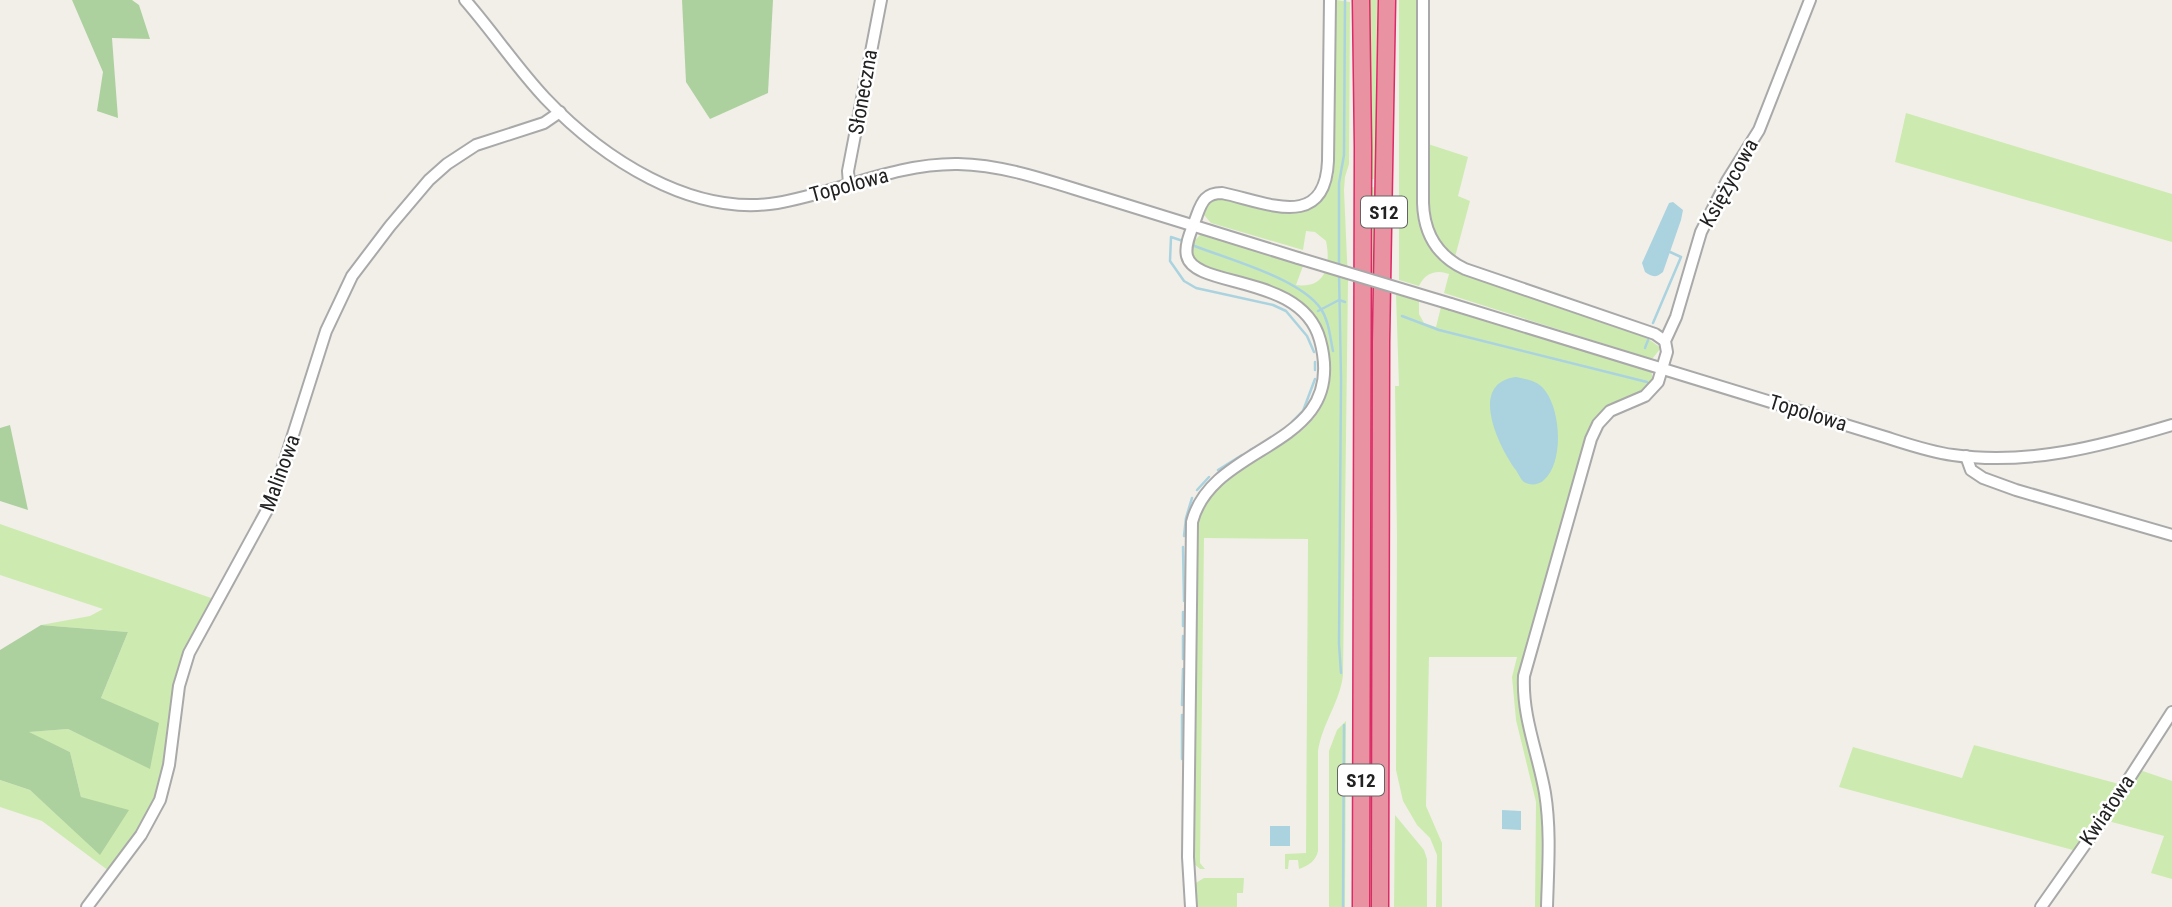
<svg xmlns="http://www.w3.org/2000/svg" width="2172" height="907" viewBox="0 0 2172 907" font-family="'Roboto Condensed',sans-serif">
<style>
.grass{fill:#cdebb0}
.forest{fill:#add19e}
.water{fill:#aad3df}
.lines{fill:none;stroke-linecap:round;stroke-linejoin:round}
.stream{stroke:#aad3df;stroke-width:2.5}
.minor-casing{stroke:#a9a9a9;stroke-width:14}
.highway-casing{stroke:#dc2a67;stroke-width:19}
.minor{stroke:#fff;stroke-width:10}
.highway{stroke:#e892a2;stroke-width:16}
.minor-bridge-casing{stroke:#a9a9a9;stroke-width:14;stroke-linecap:butt}
.minor-bridge{stroke:#fff;stroke-width:10}
.labels{text-anchor:middle;dominant-baseline:central;stroke-width:5;stroke-linejoin:round;paint-order:stroke}
.shield{fill:#fff;stroke:#646464;stroke-width:2}
.shield-label{font-size:19px;font-weight:bold;fill:#222}
.street-label{font-size:21px;fill:#222;stroke:#fff}
</style>
<rect width="100%" height="100%" fill="#f2efe9"/>
<!-- grass -->
<g class="grass">
<path d="M1336,0L1350,2L1349,164L1345,177L1344,190L1348,281L1343,675C1340,702 1322,724 1318,751V851C1316,861 1308,866 1299,869L1298,860H1289L1288,869H1285V854L1306,853L1308,539L1204,538L1200,863L1205,869H1200L1193,863L1195,534C1196,527 1197,520 1200,513C1228,445 1337,455 1329,362C1322,283 1259,286 1199,264L1192,255L1194,241L1200,235H1211L1303,266L1296,285C1326,289 1331,265 1326,241L1315,232L1306,231L1303,250L1211,223L1204,215C1207,206 1210,201 1219,199C1266,200 1313,243 1334,174Z"/>
<polygon points="1370,0 1377,0 1373,907 1366,907 1369,188 1374,187 1374,179 1369,179"/>
<path d="M1399,0H1418V220C1428,250 1436,258 1463,275L1647,338L1661,348L1652,359L1444,293L1449,274C1436,269 1425,273 1419,286L1399,280Z"/>
<polygon points="1906,113 2172,194 2172,242 1895,162"/>
<path d="M1428,144L1468,157L1458,196L1470,201L1455,257C1445,247 1433,236 1430,222C1423,198 1427,169 1428,144Z"/>
<path d="M1396,294L1419,301V314L1424,323L1436,327L1441,307L1647,369L1651,371C1660,395 1622,398 1608,406C1600,411 1595,420 1590,428L1524,660L1542,803L1541,907H1535L1536,802L1516,720L1512,677L1517,657H1429L1426,806L1442,843V907H1436L1437,855L1430,838L1417,825L1403,801L1396,770L1397,537L1395,386H1399Z"/>
<polygon points="0,524 214,599 193,636 158,793 147,817 109,871 42,821 0,807 0,780 30,790 101,854 81,797 70,752 27,732 68,729 150,768 101,698 128,632 41,625 90,616 103,609 0,575"/>
<polygon points="1346,721 1345,907 1329,907 1329,751 1337,730"/>
<polygon points="1974,745 2119,784 2131,767 2172,781 2172,879 2151,873 2164,836 2108,821 2084,853 1839,787 1853,747 1962,778"/>
<polygon points="1395,815 1424,850 1427,859 1427,907 1394,907"/>
<polygon points="1204,878 1244,878 1243,893 1237,893 1237,907 1196,907 1194,884"/>
</g>
<!-- forest -->
<g class="forest">
<polygon points="72,0 132,0 139,5 150,39 112,38 118,118 97,111 103,72"/>
<polygon points="682,0 773,0 768,93 710,119 686,82"/>
<polygon points="10,425 28,510 0,501 0,428"/>
<polygon points="41,625 128,632 101,698 159,723 150,769 68,729 29,732 70,752 81,797 129,810 100,855 30,790 0,780 0,650"/>
</g>
<!-- water -->
<g class="water">
<path d="M1673,202L1683,210L1681,220L1663,272C1656,278 1652,277 1645,272L1642,263L1669,203Z"/>
<path d="M1516,377C1524,379 1534,380 1541,386C1561,404 1565,462 1544,480C1539,485 1530,486 1524,482C1520,479 1518,472 1515,469C1498,445 1468,383 1516,377Z"/>
<polygon points="1502,810 1521,811 1521,830 1502,829"/>
<rect x="1270" y="826" width="20" height="20"/>
</g>
<g class="lines">
<!-- stream -->
<g class="stream">
<polyline points="1186,242 1171,237 1170,261 1184,281 1196,288 1273,305 1286,311 1307,336 1314,352"/>
<path d="M1192,245C1227,259 1300,278 1321,309C1329,321 1330,337 1333,351"/>
<polyline points="1339,267 1339,183 1344,155 1345,0"/>
<polyline points="1339,273 1341,379 1339,644 1341,673"/>
<polyline points="1318,311 1339,300 1345,302"/>
<polyline points="1402,316 1439,330 1647,382"/>
<polyline points="1653,323 1681,257 1670,252"/>
<polyline points="1645,348 1648,340"/>
<polyline points="1315,362 1315,370"/>
<polyline points="1292,422 1303,411 1315,379"/>
<polyline points="1269,439 1278,433"/>
<polyline points="1250,450 1260,445"/>
<polyline points="1218,470 1242,455"/>
<polyline points="1197,490 1209,477"/>
<polyline points="1184,536 1186,518 1192,498"/>
<polyline points="1183,547 1184,601"/>
<polyline points="1183,612 1183,626"/>
<polyline points="1183,659 1183,636"/>
<polyline points="1182,705 1183,669"/>
<polyline points="1182,715 1182,759"/>
<polyline points="1343,907 1344,725"/>
</g>
<defs>
<g id="minor">
<path d="M465,0C493,32 516,67 545,98C602,158 691,217 777,203C837,193 895,163 958,164C1007,165 1054,183 1101,197C1167,217 1232,238 1298,258"/>
<path d="M1423,0V203C1424,234 1437,256 1465,269L1655,334L1665,341"/>
<polyline points="849,184 848,171 881,0"/>
<path d="M1451,304L1885,437C1907,444 1930,452 1953,455C2027,466 2102,446 2172,425"/>
<polyline points="1966,456 1971,470 1983,478 2016,490 2172,535"/>
<polyline points="87,907 141,835 160,800 169,765 179,686 189,653 272,501 326,331 352,276 390,226 429,180 447,164 476,145 544,123 560,112"/>
<path d="M1191,907L1188,857L1192,522C1213,440 1350,450 1320,340C1302,273 1195,289 1187,256C1184,244 1193,227 1197,215C1202,201 1206,193 1222,193C1266,202 1325,232 1328,161L1330,0"/>
<path d="M1547,907C1548,870 1551,830 1545,793C1538,753 1522,717 1524,676L1591,439L1598,424L1610,411L1645,396L1658,382L1667,352L1665,341L1676,317L1701,232L1727,181L1759,130L1810,0"/>
<polyline points="2041,907 2103,819 2172,712"/>
</g>
<g id="highway">
<polyline points="1361,907 1363,147 1361,0"/>
<polyline points="1380,907 1381,342 1387,0"/>
</g>
</defs>
<!-- minor casing -->
<use href="#minor" class="minor-casing"/>
<!-- highway casing -->
<use href="#highway" class="highway-casing"/>
<!-- minor -->
<use href="#minor" class="minor"/>
<!-- highway -->
<use href="#highway" class="highway"/>
<defs>
<polyline id="minor-bridge" points="1298,258 1451,304"/>
</defs>
<!-- minor-bridge casing -->
<use href="#minor-bridge" class="minor-bridge-casing"/>
<!-- minor-bridge -->
<use href="#minor-bridge" class="minor-bridge"/>
</g>
<g class="labels">
<!-- shield labels -->
<g class="shield">
<rect x="1361" y="196.5" width="46" height="31" rx="5"/>
<rect x="1338" y="764.5" width="46" height="31" rx="5"/>
</g>
<g class="shield-label">
<text x="1384" y="212">S12</text>
<text x="1361" y="780">S12</text>
</g>
<!-- street labels -->
<g class="street-label">
<text transform="translate(863 92) rotate(-80)">Słoneczna</text>
<text transform="translate(1729 183) rotate(-61)">Księżycowa</text>
<text transform="translate(849 185) rotate(-15)">Topolowa</text>
<text transform="translate(1808 413) rotate(17)">Topolowa</text>
<text transform="translate(280 473) rotate(-70)">Malinowa</text>
<text transform="translate(2107 810) rotate(-56)">Kwiatowa</text>
</g>
</g>
</svg>
